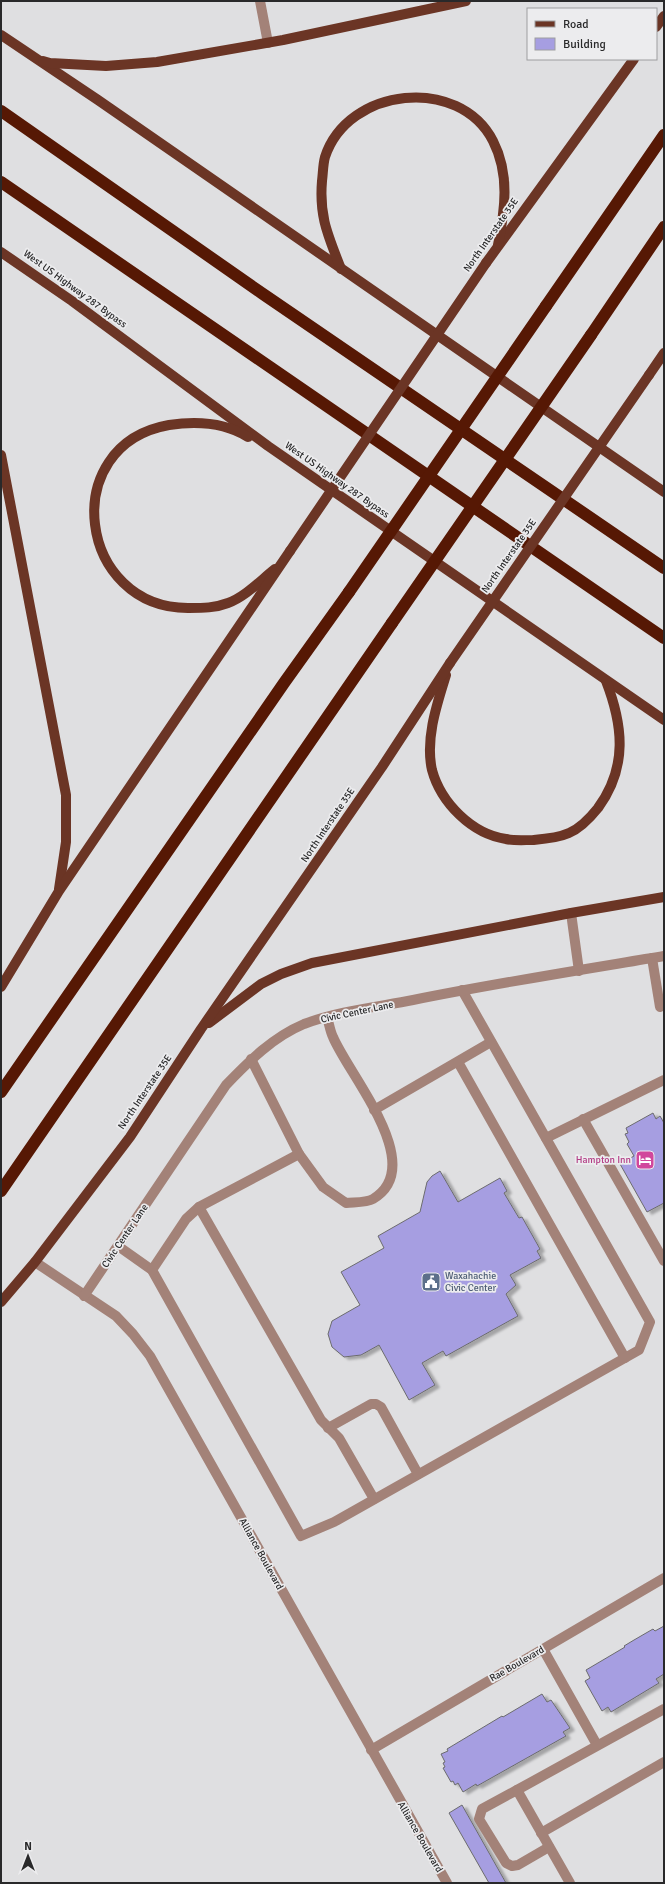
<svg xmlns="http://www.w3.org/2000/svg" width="665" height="1884" viewBox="0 0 665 1884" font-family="Signika,sans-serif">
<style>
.building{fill:#a69ee1;stroke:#6b6b6d;filter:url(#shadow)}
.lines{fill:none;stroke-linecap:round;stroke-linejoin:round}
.minor{stroke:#a38278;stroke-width:10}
.major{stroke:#6b3525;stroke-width:10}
.highway{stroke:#561804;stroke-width:12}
.major-bridge{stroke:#6b3525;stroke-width:10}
.highway-bridge{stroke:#561804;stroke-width:12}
.labels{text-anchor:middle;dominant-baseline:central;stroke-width:3.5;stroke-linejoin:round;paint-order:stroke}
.street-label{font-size:10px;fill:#29292a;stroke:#ececee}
.hotel-label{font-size:10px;fill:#b23c85;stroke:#ececee;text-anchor:end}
.service-label{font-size:10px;fill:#4e5e75;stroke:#ececee;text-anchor:start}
</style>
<defs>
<filter id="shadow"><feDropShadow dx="4.5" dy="2.5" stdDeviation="1" flood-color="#0004"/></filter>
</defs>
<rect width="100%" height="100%" fill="#dfdfe1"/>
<!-- building -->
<g class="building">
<polygon points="653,1113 656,1119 660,1116 664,1123 664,1203 647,1212 620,1164 634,1156 627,1144 629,1142 625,1134 628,1133 626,1128"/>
<polygon points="440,1171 458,1202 500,1178 507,1191 504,1193 519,1218 522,1217 540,1249 537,1251 541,1258 510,1275 516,1285 506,1294 518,1316 446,1356 443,1351 422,1363 435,1385 409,1400 379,1345 361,1355 344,1357 332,1347 328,1334 332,1321 360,1305 341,1272 384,1248 378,1236 420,1212 427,1182 432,1176"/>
<polygon points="664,1626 664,1674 656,1679 659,1683 611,1712 608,1707 602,1711 585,1681 590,1678 586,1670 625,1647 624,1646 634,1640 653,1629 655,1631"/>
<polygon points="542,1694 547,1702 551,1700 570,1728 563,1732 566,1736 477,1786 476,1784 463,1792 458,1783 455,1785 453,1781 451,1782 443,1768 445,1767 443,1763 445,1762 441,1754 448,1751 447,1749 502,1716 503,1717"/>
<polygon points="462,1805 506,1883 489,1883 449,1813"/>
</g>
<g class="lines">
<!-- minor -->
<g class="minor">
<polyline points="260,1 268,43"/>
<polyline points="571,913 579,971"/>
<polyline points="652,958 660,1007"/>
<polyline points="458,1062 625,1358"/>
<polyline points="374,1110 491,1042"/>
<polyline points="583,1119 664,1261"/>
<polyline points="546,1138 664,1080"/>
<path d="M299,1154L323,1187L346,1203C353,1202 366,1203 373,1199C429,1166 348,1074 333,1037C330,1031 329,1023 327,1017"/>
<polyline points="199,1207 321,1420 339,1438 374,1499"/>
<polyline points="118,1246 152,1270 301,1536 334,1522 639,1350 650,1322 462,990"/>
<polyline points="35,1262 116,1316 133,1334 150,1356 447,1883"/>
<polyline points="152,1270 186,1219 199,1207 299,1154 251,1059"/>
<path d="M84,1296L226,1085C249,1061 273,1037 304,1024C339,1011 377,1007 413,1000C497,983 580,970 664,956"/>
<polyline points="328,1428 371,1404 376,1404 381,1407 418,1474"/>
<polyline points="543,1649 597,1745"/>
<polyline points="371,1750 664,1578"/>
<polyline points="517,1790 482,1809 479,1819 506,1863 512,1866 518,1865 549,1847"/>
<polyline points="541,1833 664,1762"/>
<polyline points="570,1883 517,1790 664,1709"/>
</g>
<!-- major -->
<g class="major">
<polyline points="656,27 664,16"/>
<polyline points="1,35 98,100 664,492"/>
<polyline points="43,61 50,63 106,66 157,62 283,40 466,1"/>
<polyline points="1,252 72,301 268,446 664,720"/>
<polyline points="486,263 634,59"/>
<path d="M341,269C328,235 319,217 322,181C323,173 323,164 325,157C348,87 459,75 493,141C510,174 505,210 498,245"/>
<polyline points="649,375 664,353"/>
<path d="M248,437C224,422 196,421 169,425C56,445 78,609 189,608C203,608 215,608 228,603C245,597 261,580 275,569"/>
<polyline points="1,455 66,795 66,842 59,889"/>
<path d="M446,675C437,704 425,739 432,770C441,803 472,834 506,839C515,841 524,840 533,840C545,839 558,838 569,833C581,828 590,818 598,808C628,767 623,725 606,681"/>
<polyline points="1,987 59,891 290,551"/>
<polyline points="209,1023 261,984 281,974 312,963 571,913 664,897"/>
<polyline points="1,1302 35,1262 130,1137 201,1029 382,767 450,663"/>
</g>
<!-- highway -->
<g class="highway">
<polyline points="1,111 263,294 664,568"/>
<polyline points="1,182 664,638"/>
<polyline points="546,306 664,135"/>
<polyline points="591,335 664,227"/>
<polyline points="1,1092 284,683 349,592"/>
<polyline points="1,1191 392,623"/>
</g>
<!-- major-bridge -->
<g class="major-bridge">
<polyline points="290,551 486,263"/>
<polyline points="450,663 649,375"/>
</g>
<!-- highway-bridge -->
<g class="highway-bridge">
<polyline points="349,592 546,306"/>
<polyline points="392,623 591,335"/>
</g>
</g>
<!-- icons -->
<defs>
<symbol id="hotel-square" viewBox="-11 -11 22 22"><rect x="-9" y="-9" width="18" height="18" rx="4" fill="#d1479c" stroke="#ececee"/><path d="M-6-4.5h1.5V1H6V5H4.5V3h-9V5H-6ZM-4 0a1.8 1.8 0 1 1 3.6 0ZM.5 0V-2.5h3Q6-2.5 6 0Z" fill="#fff"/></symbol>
<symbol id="civic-square" viewBox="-11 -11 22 22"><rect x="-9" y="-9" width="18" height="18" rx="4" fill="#5c6f8a" stroke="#ececee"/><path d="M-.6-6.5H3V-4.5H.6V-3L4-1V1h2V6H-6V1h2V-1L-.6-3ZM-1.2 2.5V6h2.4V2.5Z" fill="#fff"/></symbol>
</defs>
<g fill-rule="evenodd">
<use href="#hotel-square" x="634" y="1149" width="22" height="22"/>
<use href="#civic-square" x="420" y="1271" width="22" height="22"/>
</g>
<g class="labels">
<!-- street labels -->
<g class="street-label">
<text transform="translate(491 235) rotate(-55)">North Interstate 35E</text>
<text transform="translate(75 289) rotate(36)">West US Highway 287 Bypass</text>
<text transform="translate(337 480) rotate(35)">West US Highway 287 Bypass</text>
<text transform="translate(509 556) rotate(-55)">North Interstate 35E</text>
<text transform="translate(328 825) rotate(-56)">North Interstate 35E</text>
<text transform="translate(357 1012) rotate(-12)">Civic Center Lane</text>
<text transform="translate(145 1092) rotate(-56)">North Interstate 35E</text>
<text transform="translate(125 1236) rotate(-56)">Civic Center Lane</text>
<text transform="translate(261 1554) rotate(61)">Alliance Boulevard</text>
<text transform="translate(517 1664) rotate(-30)">Rae Boulevard</text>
<text transform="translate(420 1837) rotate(60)">Alliance Boulevard</text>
</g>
<!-- hotel labels -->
<g class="hotel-label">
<text x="631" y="1160">Hampton Inn</text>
</g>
<!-- service labels -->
<g class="service-label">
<text x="445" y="1276">Waxahachie<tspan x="445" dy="12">Civic Center</tspan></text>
</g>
</g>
<!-- border -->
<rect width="665" height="1884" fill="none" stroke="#29292a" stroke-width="4"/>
<!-- legend -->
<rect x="527" y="8" width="130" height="52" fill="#ececee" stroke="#9e9ea0"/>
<rect x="535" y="21" width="20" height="6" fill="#6b3525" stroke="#9e9ea0"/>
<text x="563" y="28" font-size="12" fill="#29292a">Road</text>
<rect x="535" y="38" width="20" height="12" fill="#a69ee1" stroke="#9e9ea0"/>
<text x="563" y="48" font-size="12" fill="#29292a">Building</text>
<!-- north arrow -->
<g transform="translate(28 1856)" stroke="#ececee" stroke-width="3" paint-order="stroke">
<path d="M0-3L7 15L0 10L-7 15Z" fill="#29292a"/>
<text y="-6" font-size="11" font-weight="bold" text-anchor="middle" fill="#29292a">N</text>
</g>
</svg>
